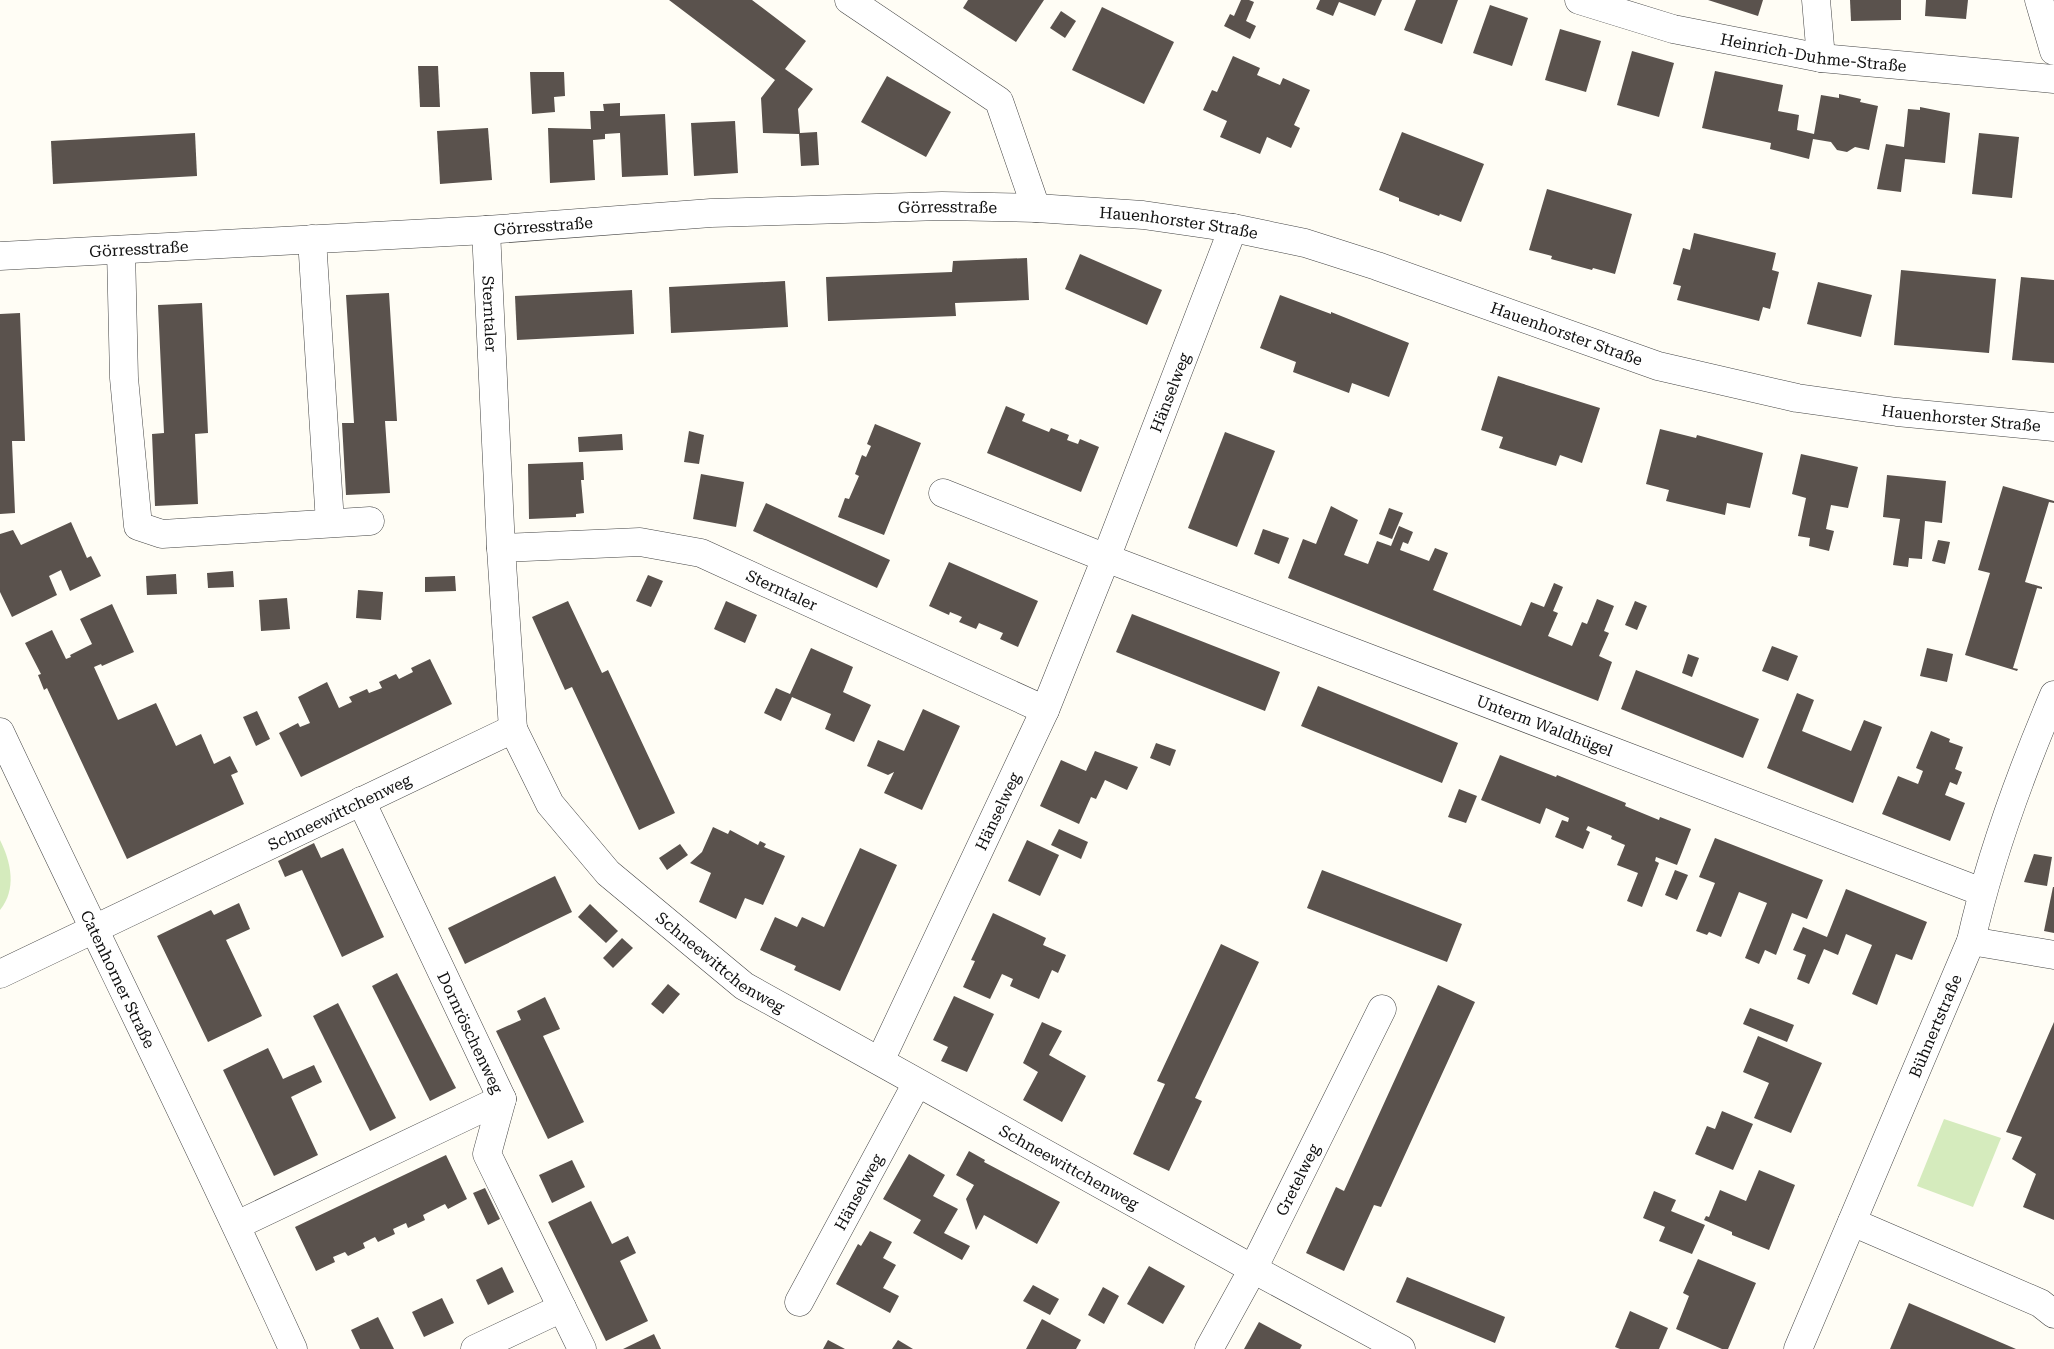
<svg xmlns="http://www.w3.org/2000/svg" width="2054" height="1349" viewBox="0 0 2054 1349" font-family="'Roboto Serif',serif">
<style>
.green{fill:#d5ebbd}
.building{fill:#5a524d}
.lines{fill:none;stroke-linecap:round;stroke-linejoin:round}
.minor-casing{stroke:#444;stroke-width:29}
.minor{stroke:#fff;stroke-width:28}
.labels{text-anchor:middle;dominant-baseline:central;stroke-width:5;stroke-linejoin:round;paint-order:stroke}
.street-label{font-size:16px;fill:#111;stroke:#fff}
</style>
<rect width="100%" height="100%" fill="#fffdf5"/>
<!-- green -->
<g class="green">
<path d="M0,840C11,862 17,889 0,910Z"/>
<polygon points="1944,1119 2001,1138 1973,1207 1917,1186"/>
</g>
<!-- building -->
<g class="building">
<polygon points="669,0 752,0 806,41 785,69 813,89 798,109 800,133 817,132 819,165 801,166 799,134 763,133 761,98 775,80"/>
<polygon points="968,0 1044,0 1016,42 963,8"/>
<polygon points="1241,0 1249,0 1254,2 1246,21 1256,26 1250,39 1224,26 1230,14 1234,16"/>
<polygon points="1320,0 1382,0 1375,16 1339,2 1333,16 1316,9"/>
<polygon points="1416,0 1458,0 1442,44 1404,30"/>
<polygon points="1708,0 1763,0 1758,16"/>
<polygon points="1850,0 1901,0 1901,20 1851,21"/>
<polygon points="1926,0 1968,0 1966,19 1925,16"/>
<polygon points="1490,5 1528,18 1512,66 1473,53"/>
<polygon points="1102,7 1174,42 1144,104 1072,70"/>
<polygon points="1061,11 1076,21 1065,38 1050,28"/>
<polygon points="1560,29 1601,41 1586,92 1545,80"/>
<polygon points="1632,51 1674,63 1659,117 1617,105"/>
<polygon points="1233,56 1260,68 1257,75 1280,85 1283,78 1310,90 1294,125 1300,128 1291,148 1267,137 1260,154 1220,137 1227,121 1203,110 1212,90 1217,92"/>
<polygon points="418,66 438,66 440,107 420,107"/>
<polygon points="1715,71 1783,85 1778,111 1799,115 1797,130 1814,134 1821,95 1839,98 1839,94 1861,99 1860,102 1878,106 1869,150 1855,147 1847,152 1837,150 1831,142 1813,139 1809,159 1770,149 1771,143 1702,128"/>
<polygon points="530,72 564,72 565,96 554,97 555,112 532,114"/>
<polygon points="887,76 951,112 926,157 861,122"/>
<polygon points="620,103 620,116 665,114 668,175 622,177 620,133 605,134 605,139 593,140 595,180 550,183 548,128 591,129 590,111 604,111 603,104"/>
<polygon points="1920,107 1950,113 1945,163 1905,159 1901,192 1877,189 1886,144 1904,147 1908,109 1920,110"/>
<polygon points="735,121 738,173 694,176 691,123"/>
<polygon points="488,128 492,180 440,184 437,131"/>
<polygon points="1402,132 1484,164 1461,222 1440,214 1439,216 1399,201 1399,198 1379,190"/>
<polygon points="195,133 197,176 53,184 51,141"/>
<polygon points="1979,133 2019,137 2012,198 1972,194"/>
<polygon points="1547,189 1632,214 1615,274 1593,268 1592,270 1551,259 1552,256 1529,250"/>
<polygon points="1694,233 1776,253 1772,270 1779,272 1770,309 1763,307 1759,321 1677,300 1681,286 1673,284 1683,248 1690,250"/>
<polygon points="1080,254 1162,290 1147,325 1065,289"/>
<polygon points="1027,258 1029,300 955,303 956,316 828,321 826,277 952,272 953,261"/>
<polygon points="1901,270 1996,279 1989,353 1894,345"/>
<polygon points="2021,277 2054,280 2054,363 2012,360"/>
<polygon points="785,281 788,327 671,333 669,287"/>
<polygon points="1818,282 1872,295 1861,337 1807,324"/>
<polygon points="632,290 634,334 517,340 515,296"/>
<polygon points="389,293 397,421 385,421 390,493 346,495 342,423 354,423 346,295"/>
<polygon points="1280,295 1331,314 1331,312 1409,343 1389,397 1352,383 1349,393 1293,372 1296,362 1260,348"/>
<polygon points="202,303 208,433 195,434 198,504 155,506 152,434 164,433 158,305"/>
<polygon points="20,313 25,441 12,441 15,513 0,514 0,314"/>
<polygon points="1498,376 1600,408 1582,463 1560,455 1556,466 1499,448 1503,437 1481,430"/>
<polygon points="1006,406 1025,414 1022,421 1049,432 1051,428 1069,435 1067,440 1078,444 1080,439 1099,447 1081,492 987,453"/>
<polygon points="875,424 921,443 884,535 838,517 845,498 849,499 859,476 855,474 862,455 866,457 871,446 867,444"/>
<polygon points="1660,429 1696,438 1697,435 1763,453 1750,508 1727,503 1725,515 1666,501 1669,490 1646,484"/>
<polygon points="689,431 704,435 699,464 684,462"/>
<polygon points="1225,432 1275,451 1237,547 1188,528"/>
<polygon points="622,434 623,450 579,452 578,437"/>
<polygon points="1801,454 1858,467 1848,508 1831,505 1826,529 1834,531 1829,551 1809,546 1810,538 1798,536 1806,498 1792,494"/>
<polygon points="583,462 584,480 581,480 584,513 576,514 576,517 529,519 528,464"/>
<polygon points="701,474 744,482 736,527 693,519"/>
<polygon points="1887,475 1946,481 1942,523 1925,521 1922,559 1909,558 1908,567 1893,565 1900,519 1883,517"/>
<polygon points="2003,486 2054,501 2054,503 2049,502 2025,582 2042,587 2042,589 2037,588 2013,668 2018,669 2017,671 1965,655 1990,573 1978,570"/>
<polygon points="766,503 890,560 877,588 753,531"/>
<polygon points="1331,506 1358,520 1344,555 1368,564 1377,541 1391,546 1399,526 1413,532 1408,544 1403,542 1400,550 1429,561 1435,548 1448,553 1433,590 1521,626 1531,602 1544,607 1554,583 1563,587 1553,611 1558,613 1548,636 1572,646 1582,622 1587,624 1597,599 1614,606 1604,631 1609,633 1599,656 1612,662 1598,701 1288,578 1303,539 1316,544"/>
<polygon points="1389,508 1403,513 1392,539 1379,534"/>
<polygon points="71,522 87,558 91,556 101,576 70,591 61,570 49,576 57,595 12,617 0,592 0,534 13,530 21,545"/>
<polygon points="1263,529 1289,538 1279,564 1254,554"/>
<polygon points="1938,540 1950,542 1945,564 1932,561"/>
<polygon points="949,562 1038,601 1018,647 1000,639 1003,633 979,623 976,629 959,622 962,617 950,612 949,615 929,606"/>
<polygon points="233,571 234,587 208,588 207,573"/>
<polygon points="176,574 177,594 147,595 146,576"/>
<polygon points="648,575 663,581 651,607 636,601"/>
<polygon points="455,576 456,591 425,592 425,577"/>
<polygon points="358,590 383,592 381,620 356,618"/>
<polygon points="287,598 290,629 261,631 259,600"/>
<polygon points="568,601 602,673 608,670 675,813 639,830 572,687 565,690 532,617"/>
<polygon points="726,601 757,615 745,643 714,629"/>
<polygon points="1635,601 1647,606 1637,630 1625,625"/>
<polygon points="112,604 134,652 102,666 101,664 94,667 118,720 156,703 176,746 201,734 214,764 230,756 238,772 231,775 244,804 127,859 47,688 44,690 38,675 41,674 25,643 52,630 66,659 71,657 70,655 92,644 80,619"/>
<polygon points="1132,614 1280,672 1265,711 1116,652"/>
<polygon points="1772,646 1798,656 1788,681 1762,671"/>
<polygon points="811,648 853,667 843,692 871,705 854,742 825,729 831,714 792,697 781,721 764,713 776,688 790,694"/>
<polygon points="1927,648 1953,654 1947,682 1920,676"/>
<polygon points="1688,654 1699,658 1692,677 1682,673"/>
<polygon points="430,659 452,704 301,777 279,733 298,723 300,727 310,723 298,697 327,682 339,708 352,702 349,697 367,689 369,693 382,688 379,682 396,674 399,679 413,672 411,668"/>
<polygon points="1636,670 1759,719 1743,758 1621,709"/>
<polygon points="1318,686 1458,743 1442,783 1301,726"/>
<polygon points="1797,693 1814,700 1802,731 1851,751 1864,720 1882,727 1853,803 1767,768"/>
<polygon points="923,709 960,726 922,810 884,793 894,772 888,775 867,766 878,740 904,751"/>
<polygon points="257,711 270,739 256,746 243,717"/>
<polygon points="1931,731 1950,739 1949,742 1963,747 1955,769 1962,772 1957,785 1950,782 1945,795 1965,803 1950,841 1882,814 1898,776 1918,784 1923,771 1916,768"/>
<polygon points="1156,743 1176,750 1170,766 1150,758"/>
<polygon points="1095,751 1138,767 1127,790 1105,780 1096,799 1091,797 1079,824 1040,806 1061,760 1086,771"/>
<polygon points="1500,755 1556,777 1557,775 1626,803 1625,806 1659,820 1660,817 1691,829 1677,865 1656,857 1655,861 1659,863 1642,907 1627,901 1638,873 1617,865 1625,845 1611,839 1612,836 1588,826 1586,830 1590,832 1583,849 1555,837 1562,820 1568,822 1569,818 1546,808 1540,824 1481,800"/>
<polygon points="1459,789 1477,796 1466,823 1448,817"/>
<polygon points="713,827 728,834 730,830 758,845 760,841 766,844 764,847 785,856 763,905 745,898 736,919 699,902 711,873 690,863 702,852"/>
<polygon points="1059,829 1088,842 1081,859 1051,845"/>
<polygon points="1715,838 1823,880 1807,919 1792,913 1776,955 1765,950 1759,964 1745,958 1767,903 1739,892 1721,937 1709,932 1707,935 1696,931 1715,883 1699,877"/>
<polygon points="1027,840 1059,855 1040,896 1008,881"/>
<polygon points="314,843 321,858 343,848 384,937 342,957 302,870 285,877 278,861"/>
<polygon points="680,844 688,855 667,870 659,858"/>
<polygon points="860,848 897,865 840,991 794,970 796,966 760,950 775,917 797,927 802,917 824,927"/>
<polygon points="2034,854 2052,857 2047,886 2024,882"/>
<polygon points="1322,870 1462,924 1447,962 1307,908"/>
<polygon points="1675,870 1688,875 1677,900 1665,895"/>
<polygon points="555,876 572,912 465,964 448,928"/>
<polygon points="2053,887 2054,887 2054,933 2044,931"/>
<polygon points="1846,889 1927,922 1912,960 1896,954 1877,1005 1852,994 1872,945 1846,934 1838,955 1824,949 1809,984 1797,979 1806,955 1793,950 1803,927 1827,937"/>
<polygon points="239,903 250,929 226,940 262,1016 208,1042 157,936 211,910 214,915"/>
<polygon points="590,904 618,931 606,943 578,917"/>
<polygon points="993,913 1046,938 1043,945 1066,955 1058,973 1052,970 1039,999 1010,986 1013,979 1002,974 990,999 963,987 975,961 971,960"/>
<polygon points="622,938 633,948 613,968 603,958"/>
<polygon points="1221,944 1259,962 1195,1098 1202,1101 1169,1171 1133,1154 1165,1084 1157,1081"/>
<polygon points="397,973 456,1088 430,1101 372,986"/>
<polygon points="668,984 680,994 663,1014 651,1004"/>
<polygon points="1438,985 1475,1002 1381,1207 1374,1205 1344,1271 1306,1253 1336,1187 1344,1191"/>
<polygon points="954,996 994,1014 967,1072 941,1061 948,1047 933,1040"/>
<polygon points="545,997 560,1029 543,1036 584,1122 548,1139 496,1031 521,1020 517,1011"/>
<polygon points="338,1003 396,1118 370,1131 313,1016"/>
<polygon points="1750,1008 1794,1025 1787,1042 1743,1024"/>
<polygon points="1042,1022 1062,1031 1049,1055 1086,1076 1062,1122 1023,1100 1038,1072 1023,1063"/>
<polygon points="2054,1022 2054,1220 2023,1207 2036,1174 2012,1159 2022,1137 2006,1132"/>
<polygon points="1758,1036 1822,1063 1791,1133 1754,1118 1769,1083 1743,1072"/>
<polygon points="268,1048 283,1079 314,1065 322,1082 291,1097 318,1155 274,1176 223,1070"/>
<polygon points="1722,1111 1753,1124 1733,1170 1695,1154 1707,1126 1715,1129"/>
<polygon points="969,1151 985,1160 984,1162 1060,1202 1037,1244 984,1215 976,1230 966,1199 974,1185 956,1175"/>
<polygon points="909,1154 945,1175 933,1196 958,1209 944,1233 970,1246 962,1260 913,1233 921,1220 883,1199"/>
<polygon points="446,1155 467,1199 448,1209 445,1204 423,1215 425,1220 408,1228 406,1223 393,1229 395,1234 378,1242 375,1237 363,1243 365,1248 348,1256 345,1252 333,1257 335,1262 316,1271 295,1227"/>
<polygon points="572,1160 585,1187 552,1203 539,1175"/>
<polygon points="1759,1170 1795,1185 1769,1250 1732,1235 1732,1232 1704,1220 1706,1216 1709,1217 1720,1190 1746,1201"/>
<polygon points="485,1188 500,1219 488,1225 473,1193"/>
<polygon points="1654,1191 1676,1200 1671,1211 1705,1225 1692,1254 1659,1241 1665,1227 1643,1218"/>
<polygon points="591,1201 612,1244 628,1236 636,1253 620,1261 648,1321 606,1341 548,1222"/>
<polygon points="870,1231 892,1242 883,1258 896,1265 883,1288 899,1296 890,1313 836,1284 858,1244 861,1246"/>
<polygon points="1698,1259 1756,1283 1728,1349 1722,1349 1676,1329 1689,1296 1683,1293"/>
<polygon points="1149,1266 1185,1286 1163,1324 1127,1304"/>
<polygon points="502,1267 514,1292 488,1305 476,1280"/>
<polygon points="1407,1277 1505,1317 1495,1343 1396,1302"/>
<polygon points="1033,1285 1059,1299 1050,1315 1023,1301"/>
<polygon points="1103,1287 1119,1296 1104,1324 1088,1315"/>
<polygon points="442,1298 454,1323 424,1337 412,1312"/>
<polygon points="1909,1303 2016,1349 1890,1349"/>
<polygon points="1630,1311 1668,1328 1659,1349 1620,1349 1615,1347"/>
<polygon points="378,1317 394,1349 360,1349 351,1330"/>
<polygon points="1042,1319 1081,1340 1076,1349 1026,1349"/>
<polygon points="1259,1322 1302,1345 1300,1349 1244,1349"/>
<polygon points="654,1334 661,1349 623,1349"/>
<polygon points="828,1340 845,1349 823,1349"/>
<polygon points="898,1340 913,1349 892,1349"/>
</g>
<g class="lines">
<defs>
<g id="minor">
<polyline points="849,0 999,101 1036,208"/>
<path id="s1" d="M1579,0L1673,29L1821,58L2054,79"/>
<polyline points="1816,0 1821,58"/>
<polyline points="2039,0 2054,51"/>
<path id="s2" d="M486,230L501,548L513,729"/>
<polyline points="312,239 330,523"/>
<polyline points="121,250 124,378 138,526 162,534 370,521"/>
<path id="s3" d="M0,256L486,230L711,213L942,206L1036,208L1143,215L1233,228L1305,243L1377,266L1658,366L1797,398L1897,412L2054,427"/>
<path id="s4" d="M943,493L1106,558L1982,892"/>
<path id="s5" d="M501,548L640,542L701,553L1045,710"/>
<path id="s6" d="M0,732C97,938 199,1142 293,1349"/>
<path id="s7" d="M361,801L502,1099L487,1154L582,1349"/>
<polyline points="1971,941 2054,955"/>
<path id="s8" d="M0,974L513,729L550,804L608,873L744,986L1253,1269L1401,1349"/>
<path id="s9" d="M880,1061L1045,710L1106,558L1233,228"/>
<polyline points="1852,1222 2040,1303 2054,1314"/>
<polyline points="237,1225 502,1099"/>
<path id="s10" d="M799,1302L917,1083"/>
<polyline points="475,1349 562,1308"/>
<path id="s11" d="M1209,1349L1253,1269L1382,1009"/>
<path id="s12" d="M1798,1349L1971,941C1990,856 2020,775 2054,695"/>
</g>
</defs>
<!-- minor casing -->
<use href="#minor" class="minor-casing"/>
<!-- minor -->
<use href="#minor" class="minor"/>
</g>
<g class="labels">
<!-- street labels -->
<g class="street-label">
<text stroke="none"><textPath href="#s1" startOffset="241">Heinrich-Duhme-Straße</textPath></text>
<text stroke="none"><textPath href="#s3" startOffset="949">Görresstraße</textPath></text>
<text stroke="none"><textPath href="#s3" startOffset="1181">Hauenhorster Straße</textPath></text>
<text stroke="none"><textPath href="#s3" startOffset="544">Görresstraße</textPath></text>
<text stroke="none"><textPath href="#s3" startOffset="139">Görresstraße</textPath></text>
<text stroke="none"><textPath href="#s2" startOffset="84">Sterntaler</textPath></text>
<text stroke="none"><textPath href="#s3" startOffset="1586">Hauenhorster Straße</textPath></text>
<text stroke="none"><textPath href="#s9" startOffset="729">Hänselweg</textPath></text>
<text stroke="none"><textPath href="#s3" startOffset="1991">Hauenhorster Straße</textPath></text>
<text stroke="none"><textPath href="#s5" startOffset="290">Sterntaler</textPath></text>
<text stroke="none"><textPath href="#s4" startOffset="645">Unterm Waldhügel</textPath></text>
<text stroke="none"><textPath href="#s8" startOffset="376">Schneewittchenweg</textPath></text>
<text stroke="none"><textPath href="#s9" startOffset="276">Hänselweg</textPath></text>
<text stroke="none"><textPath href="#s8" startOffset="886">Schneewittchenweg</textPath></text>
<text stroke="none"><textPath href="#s6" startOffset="274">Catenhorner Straße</textPath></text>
<text stroke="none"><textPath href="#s12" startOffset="351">Bühnertstraße</textPath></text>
<text stroke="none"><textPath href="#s7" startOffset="256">Dornröschenweg</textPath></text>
<text stroke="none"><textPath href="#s8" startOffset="1291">Schneewittchenweg</textPath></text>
<text stroke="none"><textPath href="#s11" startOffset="191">Gretelweg</textPath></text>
<text stroke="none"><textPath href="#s10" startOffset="125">Hänselweg</textPath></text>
</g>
</g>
</svg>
